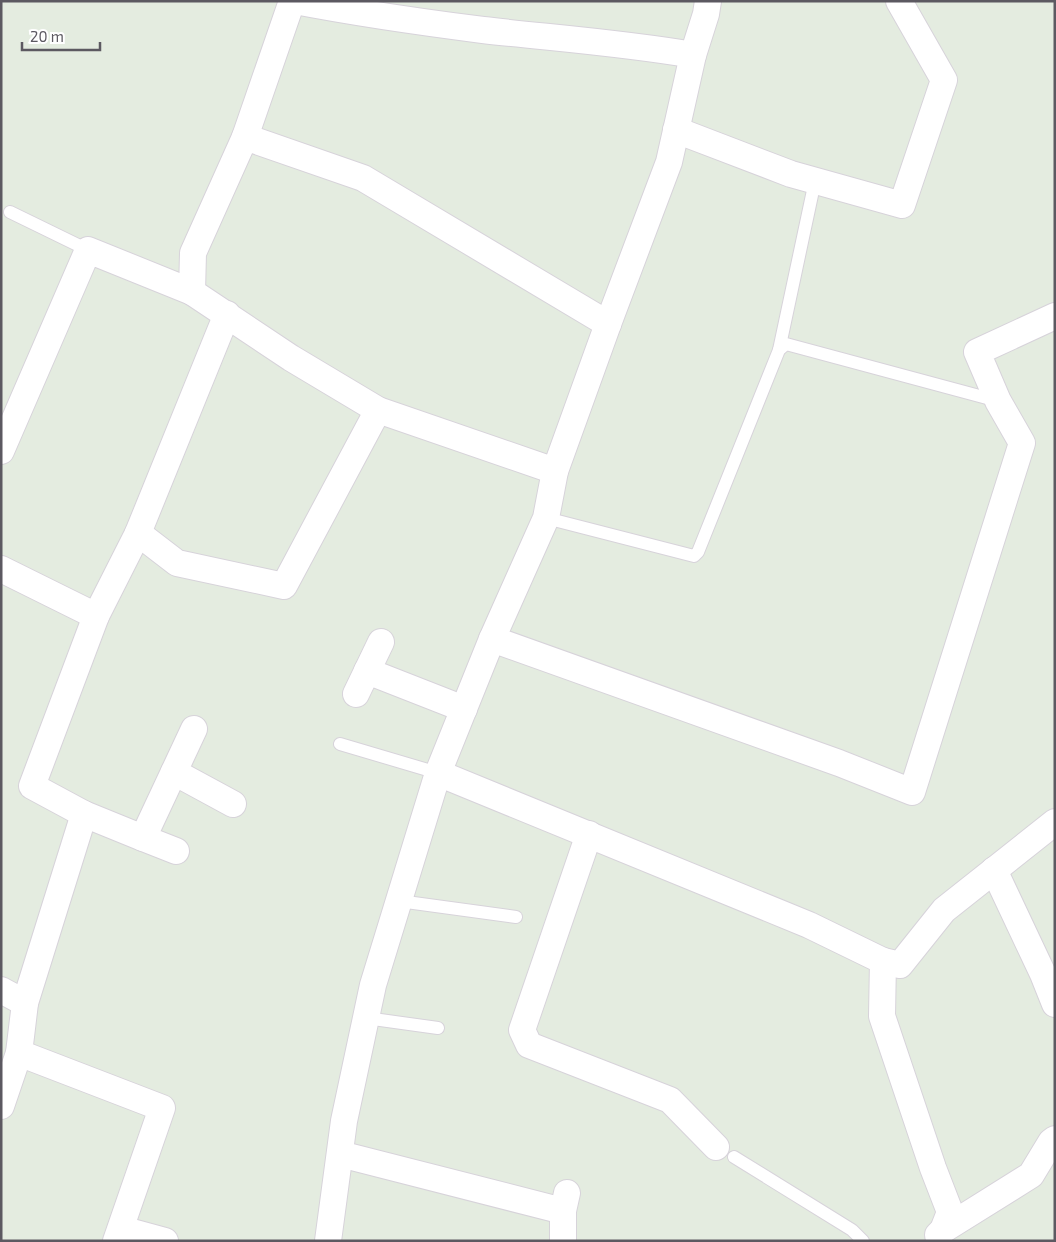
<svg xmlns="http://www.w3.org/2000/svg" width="1056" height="1242" viewBox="0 0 1056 1242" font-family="'Exo 2',sans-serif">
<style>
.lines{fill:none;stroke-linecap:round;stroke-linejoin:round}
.service-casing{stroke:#d7d3da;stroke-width:14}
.minor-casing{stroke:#d7d3da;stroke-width:28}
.service{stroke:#fff;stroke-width:12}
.minor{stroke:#fff;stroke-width:26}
</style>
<rect width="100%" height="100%" fill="#e4ece0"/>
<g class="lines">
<defs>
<g id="service">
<polyline points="10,212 88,250"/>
<polyline points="779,350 815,181"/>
<polyline points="546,518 694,556 698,552 779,350 786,344 998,401"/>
<polyline points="340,744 438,773"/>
<polyline points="399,901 516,917"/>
<polyline points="366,1018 438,1028"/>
<polyline points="734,1157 852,1230 863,1241"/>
</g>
<g id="minor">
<path d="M295,1C357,13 420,22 483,30C553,38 624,43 693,55"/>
<polyline points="676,130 791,174 902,205 944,80 899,1"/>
<polyline points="245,137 363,178 608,324"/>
<polyline points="192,292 193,253 245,137 292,1"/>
<polyline points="1,451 88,250 192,292 291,358 378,410 555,471"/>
<polyline points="138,533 177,563 284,586 378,410"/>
<polyline points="1,569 96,616"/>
<polyline points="492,639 839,763 912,792 1022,443 998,401 977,352 1055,316"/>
<polyline points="367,671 464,709"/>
<polyline points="356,694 381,642"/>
<polyline points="174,772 233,804"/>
<polyline points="438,773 809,925 883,961 882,1016 933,1168 950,1212 943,1230"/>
<polyline points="589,834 522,1030 529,1045 670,1100 716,1147"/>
<polyline points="143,838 84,814 32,786 96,616 138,533 227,314"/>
<polyline points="176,851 143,838 194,729"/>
<polyline points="994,870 1043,974 1055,1004"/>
<polyline points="883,961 900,965 944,910 1055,822"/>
<polyline points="1,990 25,1003"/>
<polyline points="19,1053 162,1108 116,1241"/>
<polyline points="1,1106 19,1053 25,1003 84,814"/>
<polyline points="340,1154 563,1211"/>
<polyline points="121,1229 165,1241"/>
<polyline points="938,1235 943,1230 1031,1175 1051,1142 1055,1139"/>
<polyline points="328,1241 344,1121 373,985 438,773 492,639 546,518 555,471 608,324 669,162 693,55 706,14 708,1"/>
<polyline points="563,1241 563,1211 567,1193"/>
</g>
</defs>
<!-- service casing -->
<use href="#service" class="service-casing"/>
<!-- minor casing -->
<use href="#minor" class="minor-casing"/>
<!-- service -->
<use href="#service" class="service"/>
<!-- minor -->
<use href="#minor" class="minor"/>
</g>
<!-- border -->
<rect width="1056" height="1242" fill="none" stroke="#5c5961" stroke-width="5"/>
<!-- scale -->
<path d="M22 42v8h78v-8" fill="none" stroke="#5c5961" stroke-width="2.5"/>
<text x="30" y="42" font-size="15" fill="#5c5961" stroke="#ffffff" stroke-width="4" paint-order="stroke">20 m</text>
</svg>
